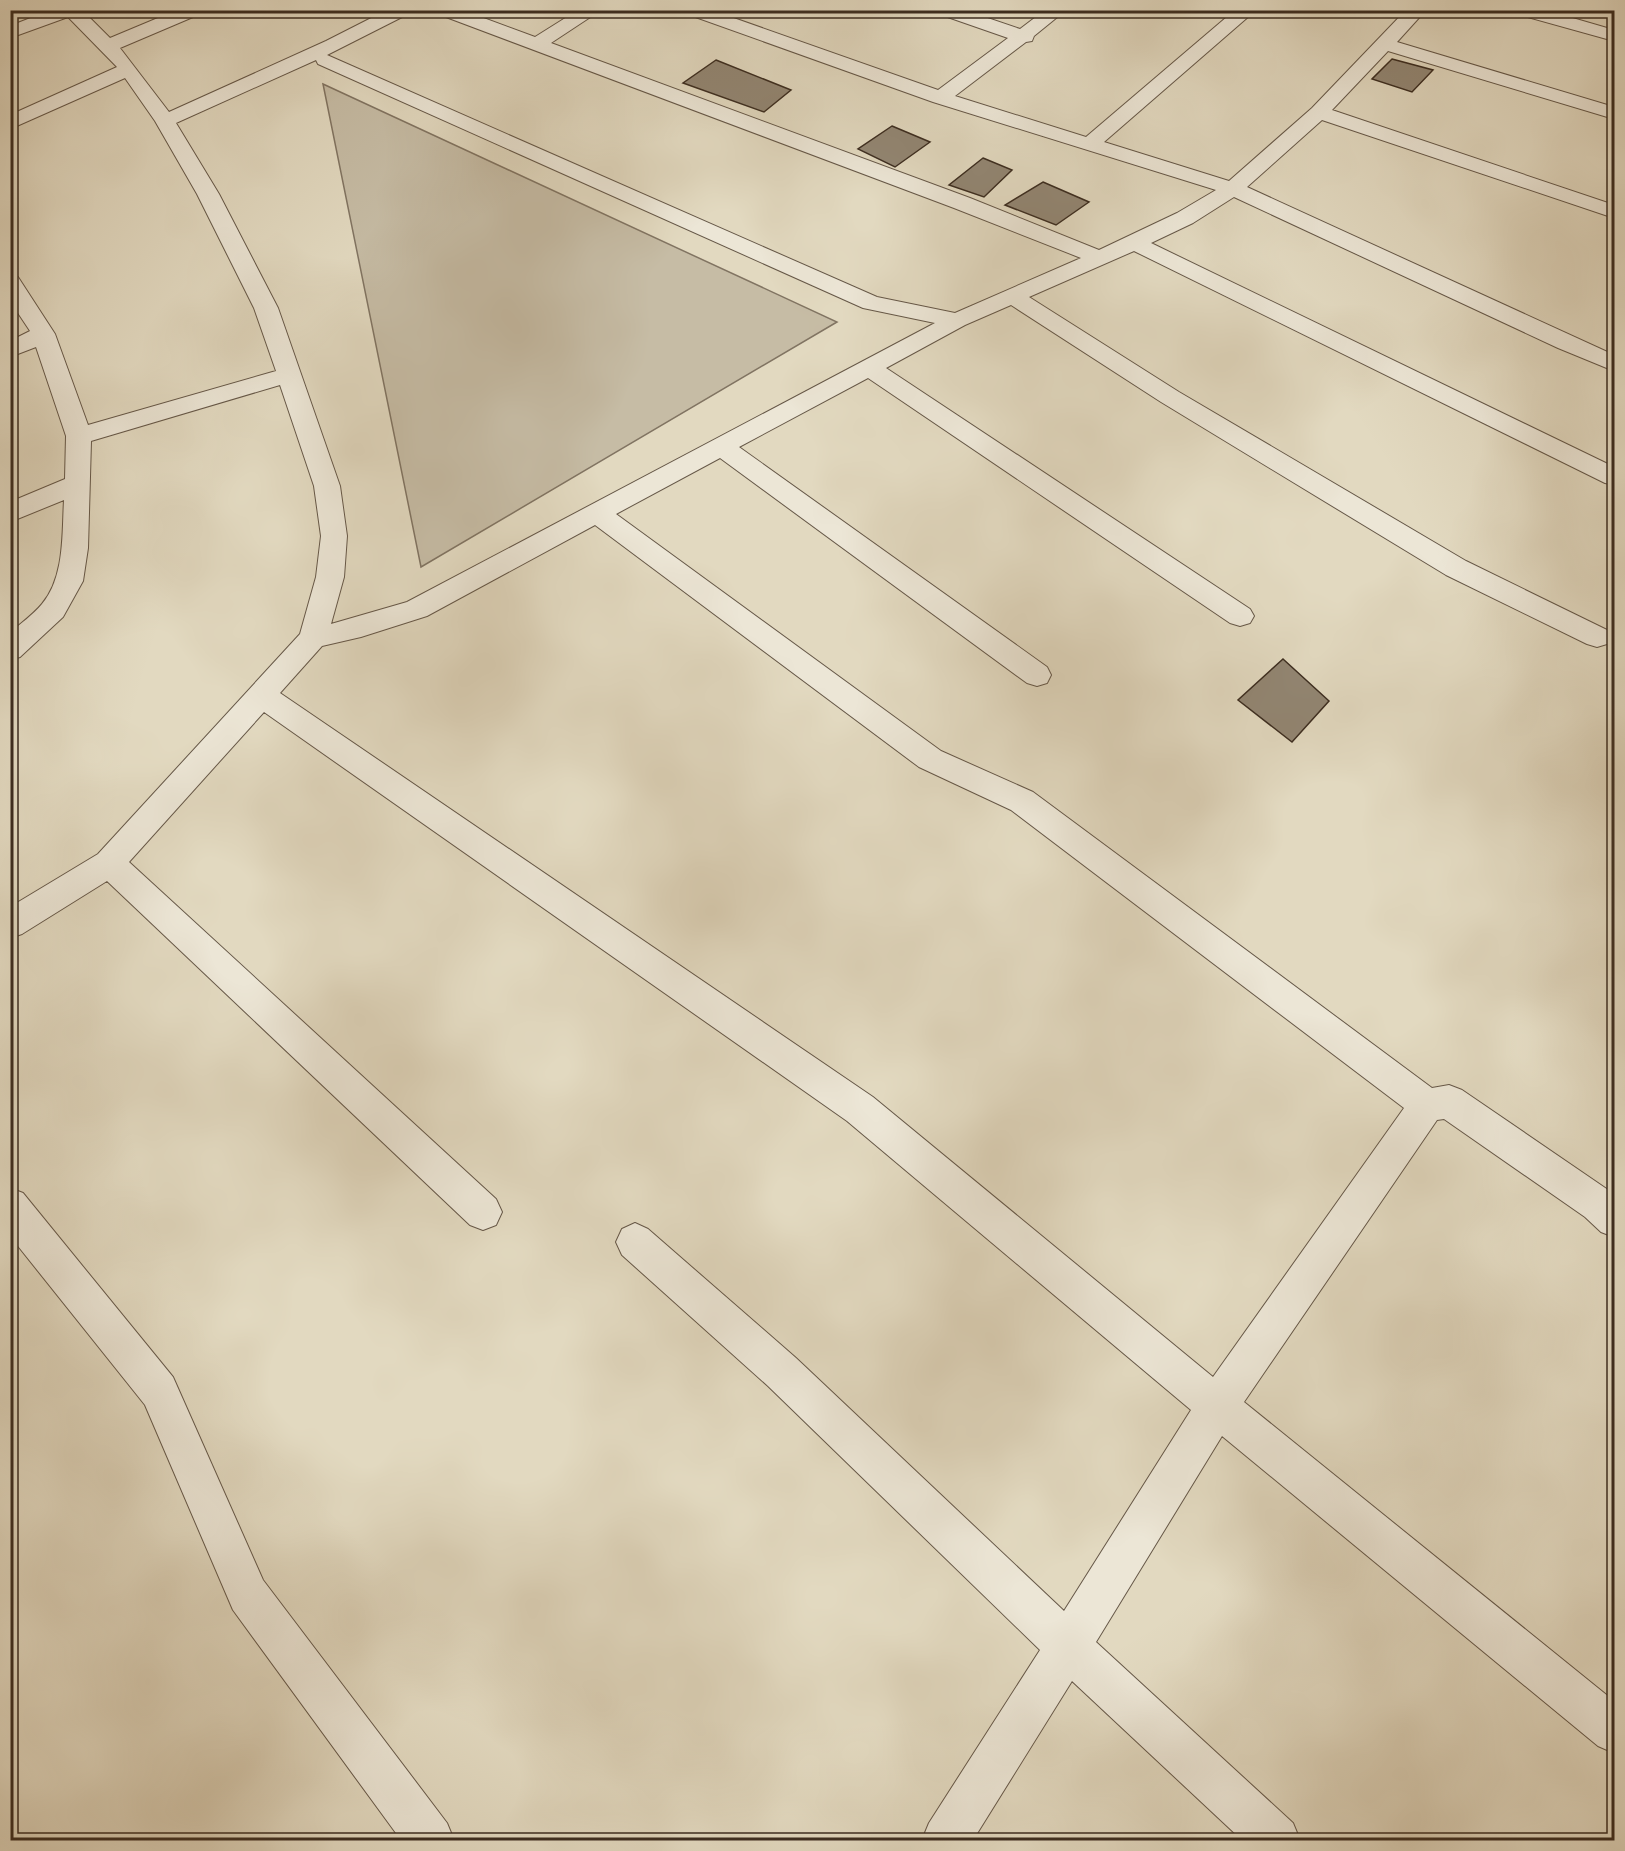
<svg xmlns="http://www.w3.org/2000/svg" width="1625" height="1851" viewBox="0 0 1625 1851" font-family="'Libre Bodoni',serif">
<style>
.green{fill:#c6bca5;stroke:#817462;stroke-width:1.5}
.building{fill:#928673;stroke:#3c2d20;stroke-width:1.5}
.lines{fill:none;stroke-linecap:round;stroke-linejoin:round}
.minor-casing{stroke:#665848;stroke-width:2}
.minor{fill:#ece6d6;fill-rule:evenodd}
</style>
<rect width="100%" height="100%" fill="#e2d9c0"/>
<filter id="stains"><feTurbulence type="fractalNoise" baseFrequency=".00333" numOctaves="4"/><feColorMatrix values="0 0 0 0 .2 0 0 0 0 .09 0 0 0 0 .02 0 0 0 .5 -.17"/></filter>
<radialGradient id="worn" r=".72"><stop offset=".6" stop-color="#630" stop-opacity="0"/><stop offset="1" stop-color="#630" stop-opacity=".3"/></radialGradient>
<!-- green -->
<polygon class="green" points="323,84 837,322 421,567"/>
<!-- building -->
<g class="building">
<polygon points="1392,59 1433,70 1412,92 1372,79"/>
<polygon points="716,60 791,90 764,112 683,83"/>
<polygon points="892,126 930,142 895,167 858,149"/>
<polygon points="983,158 1012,170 984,197 949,185"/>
<polygon points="1043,182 1089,202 1056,225 1005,205"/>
<polygon points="1283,659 1329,701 1292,742 1238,700"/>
</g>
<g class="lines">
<defs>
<g id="minor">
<path d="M51,10H82L110,38L177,10H203L200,14L120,48L169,112L326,41L387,10H411L408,14L327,55L877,297L955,313L1081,258L954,208L438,14L435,10H462L535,37L578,10H601L551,43L970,198L1099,250L1177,213L1216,190L933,102L687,14L684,10H711L938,90L1008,38L939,14L936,10H964L1020,29L1045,10H1066L1034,36L1032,41L1026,42L955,96L1086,137L1235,10H1256L1104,142L1229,181L1312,108L1406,10H1426L1397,42L1614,107V119L1388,51L1332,110L1614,205V218L1322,120L1247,187L1614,355V371L1558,348L1234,197L1193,223L1151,243L1614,467V485L1605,483L1134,251L1029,297L1179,392L1466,561L1607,630L1611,637L1607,644L1597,647L1587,644L1446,575L1161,402L1011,305L965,325L886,368L1250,609L1254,616L1250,623L1240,626L1230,623L868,378L739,447L1047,667L1051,675L1047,683L1037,686L1027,683L720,458L616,514L941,751L1033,792L1432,1088L1449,1085L1462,1090L1614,1194V1237L1601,1232L1585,1217L1444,1119L1437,1120L1244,1402L1614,1701V1753L1598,1746L1222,1436L1096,1642L1293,1823L1300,1840H1242L1072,1681L973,1840H922L929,1823L1040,1650L768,1386L622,1255L616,1242L622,1229L635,1223L648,1229L796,1358L1064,1611L1191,1410L847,1121L264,712L129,862L496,1199L502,1212L496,1225L483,1230L470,1225L107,881L22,934L10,938V907L98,854L300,634L316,577L321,536L314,486L280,385L91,441L88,548L83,581L63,617L20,657L10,660V633C21,623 33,615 42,604C65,577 62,533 64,500L10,522V502L65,479L66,436L36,347L10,357V341L30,331L10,301V275L18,277L55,334L88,425L276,371L254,308L197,194L155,121L125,78L10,129V115L117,67L68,17L10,38V26ZM316,60L318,64L863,308L935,323L407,602L331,624L344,577L347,536L340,486L278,308L219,194L176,123ZM595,525L919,767L1011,810L1404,1108L1213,1377L873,1097L280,693L322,646L361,637L427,616Z"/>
<polygon points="1514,10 1545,10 1614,30 1614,41 1517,14"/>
<polygon points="10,1188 23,1193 173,1377 263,1580 447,1823 454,1840 401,1840 233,1610 145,1405 10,1236"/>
</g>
</defs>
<!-- minor casing -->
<use href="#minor" class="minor-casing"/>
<!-- minor -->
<use href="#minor" class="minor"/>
</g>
<!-- margin -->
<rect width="1625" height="1851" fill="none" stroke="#e2d9c0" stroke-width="36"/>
<rect x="12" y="12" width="1601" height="1827" fill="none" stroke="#3c2d20" stroke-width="3"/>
<rect x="18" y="18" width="1589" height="1815" fill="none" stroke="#3c2d20" stroke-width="1.5"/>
<rect width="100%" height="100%" filter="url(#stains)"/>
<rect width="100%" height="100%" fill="url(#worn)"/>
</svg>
